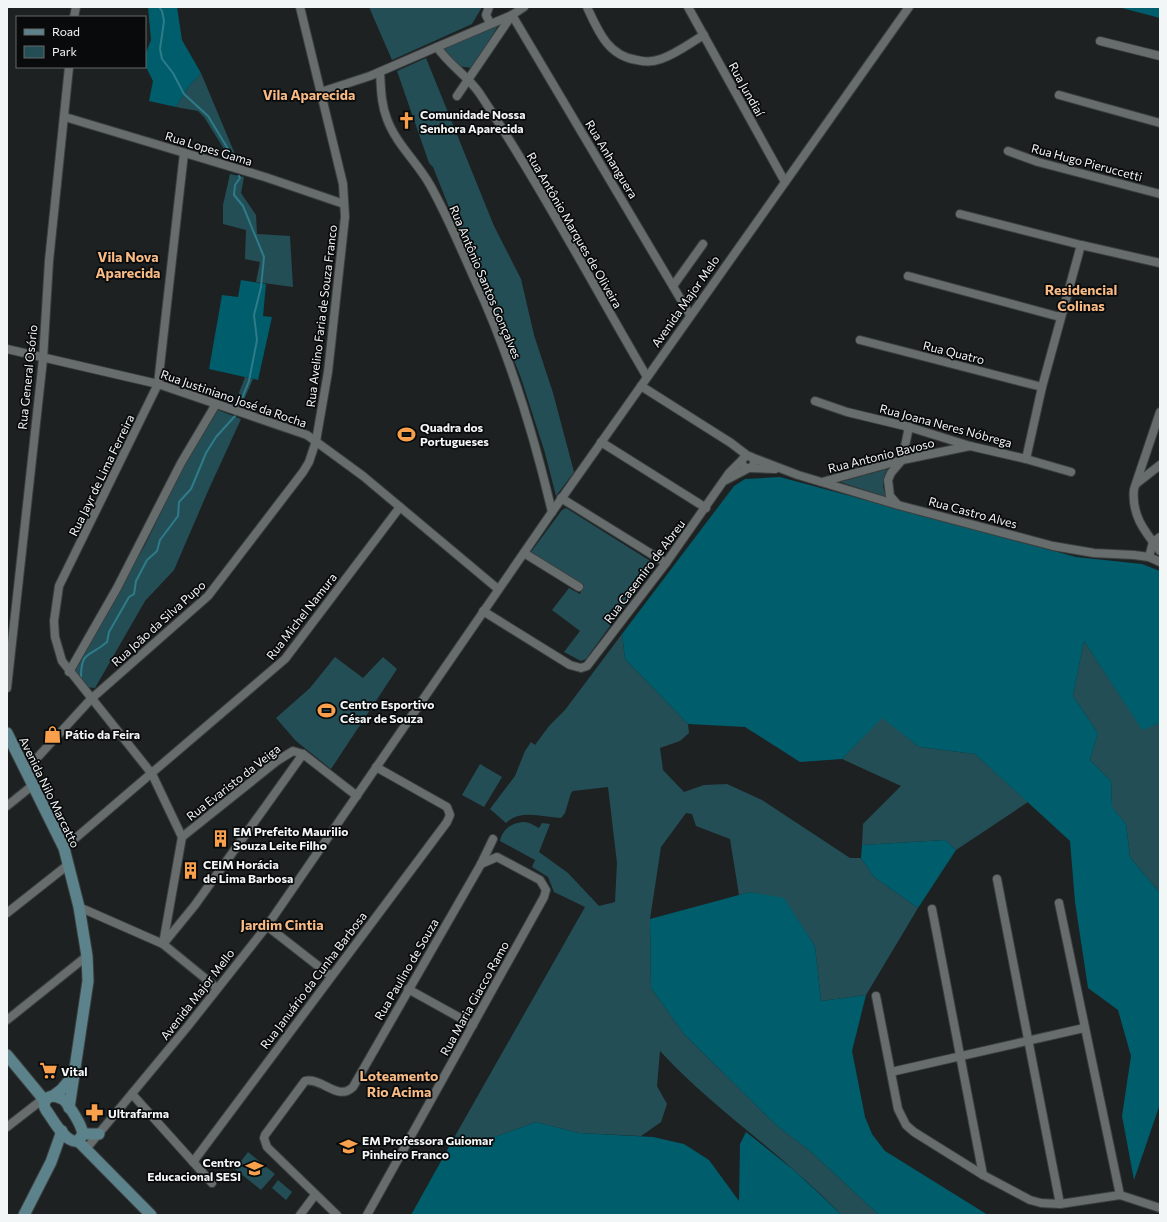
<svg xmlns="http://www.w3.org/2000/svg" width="1167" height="1222" viewBox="0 0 1167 1222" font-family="Commissioner,sans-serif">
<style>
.green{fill:#244e56}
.forest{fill:#005d6b}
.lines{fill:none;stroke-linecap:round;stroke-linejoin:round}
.stream{stroke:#2e7b8a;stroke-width:2}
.street-casing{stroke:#3b3f3f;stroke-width:10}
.secondary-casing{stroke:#3b3f3f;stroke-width:13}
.street{stroke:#676c6d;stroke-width:8}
.secondary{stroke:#5c838b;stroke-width:11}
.labels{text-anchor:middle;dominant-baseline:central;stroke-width:3.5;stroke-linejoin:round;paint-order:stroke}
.street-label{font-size:12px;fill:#f3f6f6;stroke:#080a0b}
.poi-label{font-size:12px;font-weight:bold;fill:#f3f6f6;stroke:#080a0b;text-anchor:start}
.quarter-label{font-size:14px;font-weight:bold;fill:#f9bb85;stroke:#080a0b}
</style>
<rect width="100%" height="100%" fill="#1d2122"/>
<!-- green -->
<g class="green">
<polygon points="369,7 482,7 472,24 392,60"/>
<polygon points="499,24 476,63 471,68 458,66 444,51 443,49"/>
<polygon points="426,58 494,226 521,279 534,335 553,393 574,472 556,496 545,453 521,378 478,267 458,230 433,167 429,163 397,71"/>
<polygon points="201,73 240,166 234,165 204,117 198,111 176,107 189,86"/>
<polygon points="230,174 244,177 241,193 256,215 257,234 290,236 293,287 256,282 260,262 245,259 246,230 223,224 223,205"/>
<polygon points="245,377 253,379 240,409 234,406"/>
<polygon points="218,410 241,419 208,491 174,570 145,601 95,688 85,687 74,672 80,654 144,547 184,466"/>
<path d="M887,469C883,479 881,487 887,497L840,482Z"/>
<polygon points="566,508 655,564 586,659 581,661 564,652 580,631 552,610 569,588 580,594 584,585 534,556 531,552 562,510"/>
<path d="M622,634L625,659L688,724L689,733L680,741L660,748L663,770L684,792L704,785L727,784L762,800L850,858H861L874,877L918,908L866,995L821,1001L815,946L784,899L750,892L739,895L730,839L696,826L692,814L686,813L661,847L650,919L651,988L684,1034L776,1125L810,1151L879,1215H842C827,1200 811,1185 795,1171C750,1131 701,1096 660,1051L657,1086L667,1104L661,1122L641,1136L579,1133L536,1122L473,1145L455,1136L585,907L554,892L548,877L532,867L535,860L500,841C502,830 512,822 524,822C529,822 535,826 539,828L542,823L550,824L539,852L568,873L599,906L615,902L617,863L608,787L573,791L571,793L565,813L561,818C543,817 520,809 506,823L490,809L515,776L525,751L531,742L535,745L549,726L565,710Z"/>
<polygon points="1084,641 1142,729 1160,723 1160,893 1130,857 1126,824 1112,807 1111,781 1090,760 1098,733 1073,696"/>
<polygon points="335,657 363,678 383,657 397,669 331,769 296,741 276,718 310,688"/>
<polygon points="882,717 919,747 975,754 1028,802 956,850 945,840 862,845 863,824 901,786 842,759"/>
<polygon points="480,764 502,777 484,807 462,795"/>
<polygon points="248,1152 275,1174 261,1190 235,1169"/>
<polygon points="278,1180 292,1192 286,1200 272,1188"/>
</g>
<!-- forest -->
<g class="forest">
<polygon points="148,7 177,7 182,40 201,73 189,86 176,107 149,101 153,81 145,65 145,55 151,40"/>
<polygon points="1118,7 1160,7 1160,18"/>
<polygon points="241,280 266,284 263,316 272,317 258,380 209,369 222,295 238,297"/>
<polygon points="780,477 1076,557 1142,564 1160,571 1160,723 1142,730 1084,641 1073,696 1098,733 1090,760 1111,781 1112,807 1126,824 1130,857 1160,893 1160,1104 1134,1180 1122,1116 1131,1056 1118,1010 1088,988 1075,902 1070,841 975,754 919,747 882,718 842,759 800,762 745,727 688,724 625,659 622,634 734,486 745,479"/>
<polygon points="945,840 956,850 918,908 874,877 861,858 862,845"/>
<polygon points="750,892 784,898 815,946 821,1001 866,995 852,1051 865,1117 872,1134 885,1151 988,1215 879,1215 810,1151 776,1125 684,1034 651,988 650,919"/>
<polygon points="536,1122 579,1133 653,1137 684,1144 709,1160 739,1201 740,1144 746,1132 795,1171 842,1215 411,1215 455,1136 473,1145"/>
</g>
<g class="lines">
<!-- stream -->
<g class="stream">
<polyline points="159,7 162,11 164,21 160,49 162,59 173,73 184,94 208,116 236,162"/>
<polyline points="239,406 249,381 257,340 254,315 261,287 264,257 243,206 234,195 235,185 240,178 239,176"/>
<path d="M81,677C81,650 90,657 107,642L109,632L129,597L134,594L136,581L147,560L157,551L160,540L178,516L179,502L191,489L206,453L216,437L235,416"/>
</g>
<defs>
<g id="street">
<polyline points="489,7 486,15 490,23"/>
<path d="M587,7C598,31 608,56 637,60C645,62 653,62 661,59C676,54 690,43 704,35"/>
<polyline points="688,7 785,182"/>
<polyline points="74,17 76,7"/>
<polyline points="1100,41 1160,56"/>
<polyline points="437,47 512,15 690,315"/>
<path d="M380,72C381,88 381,104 387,119C396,144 418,163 430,185C447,215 460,247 474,278C509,353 533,431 552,512"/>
<path d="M321,92L370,76L437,47C449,65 468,76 480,94C540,185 592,283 647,377"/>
<polyline points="1059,95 1160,123"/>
<polyline points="457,96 512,15 524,7"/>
<polyline points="65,117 265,177 344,204"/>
<polyline points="1008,151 1038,162 1160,194"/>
<polyline points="960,214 1081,245 1160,263"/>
<polyline points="908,276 1060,317"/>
<polyline points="673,286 703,244"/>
<polyline points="860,340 1042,387"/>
<polyline points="7,349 158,384 307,435 363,476 498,589"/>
<polyline points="641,386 731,443 748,456"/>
<polyline points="815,401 847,412 909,427 970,446 1026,459 1071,472"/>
<path d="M1160,412L1134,489C1131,515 1145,532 1160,551"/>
<polyline points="601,442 706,508"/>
<circle cx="748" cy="462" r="6"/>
<polyline points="751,457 798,475 898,505 1053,546 1094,553 1134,555 1149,557 1160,562"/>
<polyline points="1026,459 1042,387 1081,245"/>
<polyline points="749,468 775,469"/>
<polyline points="726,480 747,469"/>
<polyline points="822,482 902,460 970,446"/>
<polyline points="1137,483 1160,465"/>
<polyline points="561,498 666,563"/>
<polyline points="897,504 890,496 888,480 891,473 902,460 909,427"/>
<polyline points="524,553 579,587"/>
<polyline points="1149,557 1153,542 1160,537"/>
<polyline points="483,611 570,665 581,668 587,666 666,563 729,473 743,459"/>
<polyline points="69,672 117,588 181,463 216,404"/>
<polyline points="7,688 43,359 49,261 69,67"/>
<polyline points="26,770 91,699 208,596 303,472 309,462 316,441 328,372 345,217 343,184 300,7"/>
<polyline points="7,806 33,785"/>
<polyline points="182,837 277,761 293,751 303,754 357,796"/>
<polyline points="64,848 285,659 400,507"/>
<polyline points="997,879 1060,1204"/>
<polyline points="1059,903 1120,1195"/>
<polyline points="79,907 163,944 217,988"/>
<polyline points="932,909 983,1175"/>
<polyline points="7,913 69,864"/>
<polyline points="267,926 331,976"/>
<polyline points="164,943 195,905 303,754"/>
<polyline points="163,944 182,837 152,774 62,661 55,637 54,621 59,586 158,384 184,153"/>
<polyline points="408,989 473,1025"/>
<polyline points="876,996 898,1109 906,1125 914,1132 983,1175 1030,1200 1041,1203 1060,1204 1120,1195 1160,1208"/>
<polyline points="7,1020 87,956"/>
<polyline points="891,1072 1084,1028"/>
<polyline points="132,1094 212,1183"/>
<polyline points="7,1127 43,1099"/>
<polyline points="86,1149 188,1026 267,926 552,512 909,7"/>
<polyline points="193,1162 447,822 450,815 447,807 376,767"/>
<polyline points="300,1215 315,1195"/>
<path d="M337,1215L267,1147L264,1138L265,1135L305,1081C322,1077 338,1102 353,1087L481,864L493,839"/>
<polyline points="367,1215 544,897 546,890 540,880 497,857 481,864"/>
</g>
<g id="secondary">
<polyline points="7,733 64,848 79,907 87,956 88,981 69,1108"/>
<polyline points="7,1055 45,1101"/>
<path d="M53,1096C57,1097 62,1098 65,1101C71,1109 81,1124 83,1134L78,1141C65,1144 53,1119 46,1110C42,1104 45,1097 53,1096Z"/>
<polyline points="53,1096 61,1090 73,1076"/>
<polyline points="83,1134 99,1134"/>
<polyline points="78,1141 151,1215"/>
<polyline points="24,1215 51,1162 62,1131"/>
</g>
</defs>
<!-- street casing -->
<use href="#street" class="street-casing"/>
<!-- secondary casing -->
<use href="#secondary" class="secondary-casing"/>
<!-- street -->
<use href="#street" class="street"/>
<!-- secondary -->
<use href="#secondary" class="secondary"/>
</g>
<!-- icons -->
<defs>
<symbol id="church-bare" viewBox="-9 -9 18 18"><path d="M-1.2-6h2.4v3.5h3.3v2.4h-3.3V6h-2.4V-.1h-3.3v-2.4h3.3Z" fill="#f8a04b" stroke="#080a0b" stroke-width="2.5" paint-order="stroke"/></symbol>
<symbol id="stadium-bare" viewBox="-9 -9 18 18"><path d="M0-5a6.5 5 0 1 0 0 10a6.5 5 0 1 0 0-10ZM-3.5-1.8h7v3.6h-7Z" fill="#f8a04b" stroke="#080a0b" stroke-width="2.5" paint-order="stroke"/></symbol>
<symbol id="shop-bare" viewBox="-9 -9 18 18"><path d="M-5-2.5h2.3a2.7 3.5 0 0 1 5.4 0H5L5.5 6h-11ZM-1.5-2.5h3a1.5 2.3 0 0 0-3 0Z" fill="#f8a04b" stroke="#080a0b" stroke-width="2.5" paint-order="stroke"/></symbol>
<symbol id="building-bare" viewBox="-9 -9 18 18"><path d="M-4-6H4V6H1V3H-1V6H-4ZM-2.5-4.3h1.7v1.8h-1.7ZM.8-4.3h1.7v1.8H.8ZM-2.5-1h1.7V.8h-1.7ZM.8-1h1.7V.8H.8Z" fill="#f8a04b" stroke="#080a0b" stroke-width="2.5" paint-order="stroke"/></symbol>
<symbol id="supermarket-bare" viewBox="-9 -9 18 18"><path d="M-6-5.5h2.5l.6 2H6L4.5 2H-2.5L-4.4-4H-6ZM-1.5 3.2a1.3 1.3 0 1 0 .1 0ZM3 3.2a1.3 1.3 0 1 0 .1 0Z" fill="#f8a04b" stroke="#080a0b" stroke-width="2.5" paint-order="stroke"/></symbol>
<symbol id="pharmacy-bare" viewBox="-9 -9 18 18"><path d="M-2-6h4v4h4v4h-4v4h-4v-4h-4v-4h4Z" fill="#f8a04b" stroke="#080a0b" stroke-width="2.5" paint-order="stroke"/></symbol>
<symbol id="school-bare" viewBox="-9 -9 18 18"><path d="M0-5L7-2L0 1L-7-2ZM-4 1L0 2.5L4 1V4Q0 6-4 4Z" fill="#f8a04b" stroke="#080a0b" stroke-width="2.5" paint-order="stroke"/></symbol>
</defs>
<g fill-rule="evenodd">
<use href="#church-bare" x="394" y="108" width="25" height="25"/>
<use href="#stadium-bare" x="394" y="422" width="25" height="25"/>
<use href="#stadium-bare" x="314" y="698" width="25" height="25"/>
<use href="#shop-bare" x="40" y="722" width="25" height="25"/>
<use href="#building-bare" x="208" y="826" width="25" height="25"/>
<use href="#building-bare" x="178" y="858" width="25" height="25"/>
<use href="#supermarket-bare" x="36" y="1058" width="25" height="25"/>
<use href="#pharmacy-bare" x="82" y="1100" width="25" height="25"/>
<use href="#school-bare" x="336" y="1134" width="25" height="25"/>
<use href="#school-bare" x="242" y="1156" width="25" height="25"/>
</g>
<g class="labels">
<!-- street labels -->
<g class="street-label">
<text transform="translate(747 89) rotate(61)">Rua Jundiaí</text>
<text transform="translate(209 148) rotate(17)">Rua Lopes Gama</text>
<text transform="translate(612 159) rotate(59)">Rua Anhanguera</text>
<text transform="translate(1087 162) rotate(15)">Rua Hugo Pieruccetti</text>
<text transform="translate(575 230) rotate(60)">Rua Antônio Marques de Oliveira</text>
<text transform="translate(486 282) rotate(67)">Rua Antônio Santos Gonçalves</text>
<text transform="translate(685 301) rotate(-55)">Avenida Major Melo</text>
<text transform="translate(321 316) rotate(-83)">Rua Avelino Faria de Souza Franco</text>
<text transform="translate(954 352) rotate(14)">Rua Quatro</text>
<text transform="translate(27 377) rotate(-84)">Rua General Osório</text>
<text transform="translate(234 398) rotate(19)">Rua Justiniano José da Rocha</text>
<text transform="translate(946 425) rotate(15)">Rua Joana Neres Nóbrega</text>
<text transform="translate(881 455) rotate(-14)">Rua Antonio Bavoso</text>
<text transform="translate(101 475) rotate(-64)">Rua Jayr de Lima Ferreira</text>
<text transform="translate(973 512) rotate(15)">Rua Castro Alves</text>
<text transform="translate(644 571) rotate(-53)">Rua Casemiro de Abreu</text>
<text transform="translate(301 616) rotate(-52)">Rua Michel Namura</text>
<text transform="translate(158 623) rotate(-42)">Rua João da Silva Pupo</text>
<text transform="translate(233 782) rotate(-38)">Rua Evaristo da Veiga</text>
<text transform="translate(50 792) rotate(64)">Avenida Nilo Marcatto</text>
<text transform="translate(406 969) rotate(-60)">Rua Paulino de Souza</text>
<text transform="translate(313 980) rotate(-53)">Rua Januário da Cunha Barbosa</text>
<text transform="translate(197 994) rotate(-52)">Avenida Major Mello</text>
<text transform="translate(474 998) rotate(-61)">Rua Maria Giacco Ramo</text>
</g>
<!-- poi labels -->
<g class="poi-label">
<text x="420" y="114">Comunidade Nossa<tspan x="420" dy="14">Senhora Aparecida</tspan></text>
<text x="420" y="427">Quadra dos<tspan x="420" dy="14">Portugueses</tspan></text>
<text x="340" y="704">Centro Esportivo<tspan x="340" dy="14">César de Souza</tspan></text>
<text x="65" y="734">Pátio da Feira</text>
<text x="233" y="831">EM Prefeito Maurilio<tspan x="233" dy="14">Souza Leite Filho</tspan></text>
<text x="203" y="864">CEIM Horácia<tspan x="203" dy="14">de Lima Barbosa</tspan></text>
<text x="61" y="1071">Vital</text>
<text x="108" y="1113">Ultrafarma</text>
<text x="362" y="1140">EM Professora Guiomar<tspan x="362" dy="14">Pinheiro Franco</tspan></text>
<text x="241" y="1162" text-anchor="end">Centro<tspan x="241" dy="14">Educacional SESI</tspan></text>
</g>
<!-- quarter labels -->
<g class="quarter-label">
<text x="309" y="94">Vila Aparecida</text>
<text x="128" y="256">Vila Nova<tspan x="128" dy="16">Aparecida</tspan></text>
<text x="1081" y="289">Residencial<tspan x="1081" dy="16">Colinas</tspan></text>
<text x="282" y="924">Jardim Cintia</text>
<text x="399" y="1075">Loteamento<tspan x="399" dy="16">Rio Acima</tspan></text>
</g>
</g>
<!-- border -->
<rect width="1167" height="1222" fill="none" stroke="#f3f6f6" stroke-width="16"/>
<!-- legend -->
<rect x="16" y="16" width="130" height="52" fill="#080a0b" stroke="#666869"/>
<rect x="24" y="29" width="20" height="6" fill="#5c838b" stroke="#666869"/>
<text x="52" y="36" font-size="12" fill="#f3f6f6">Road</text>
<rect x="24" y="46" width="20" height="12" fill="#244e56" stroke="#666869"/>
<text x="52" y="56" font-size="12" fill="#f3f6f6">Park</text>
</svg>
